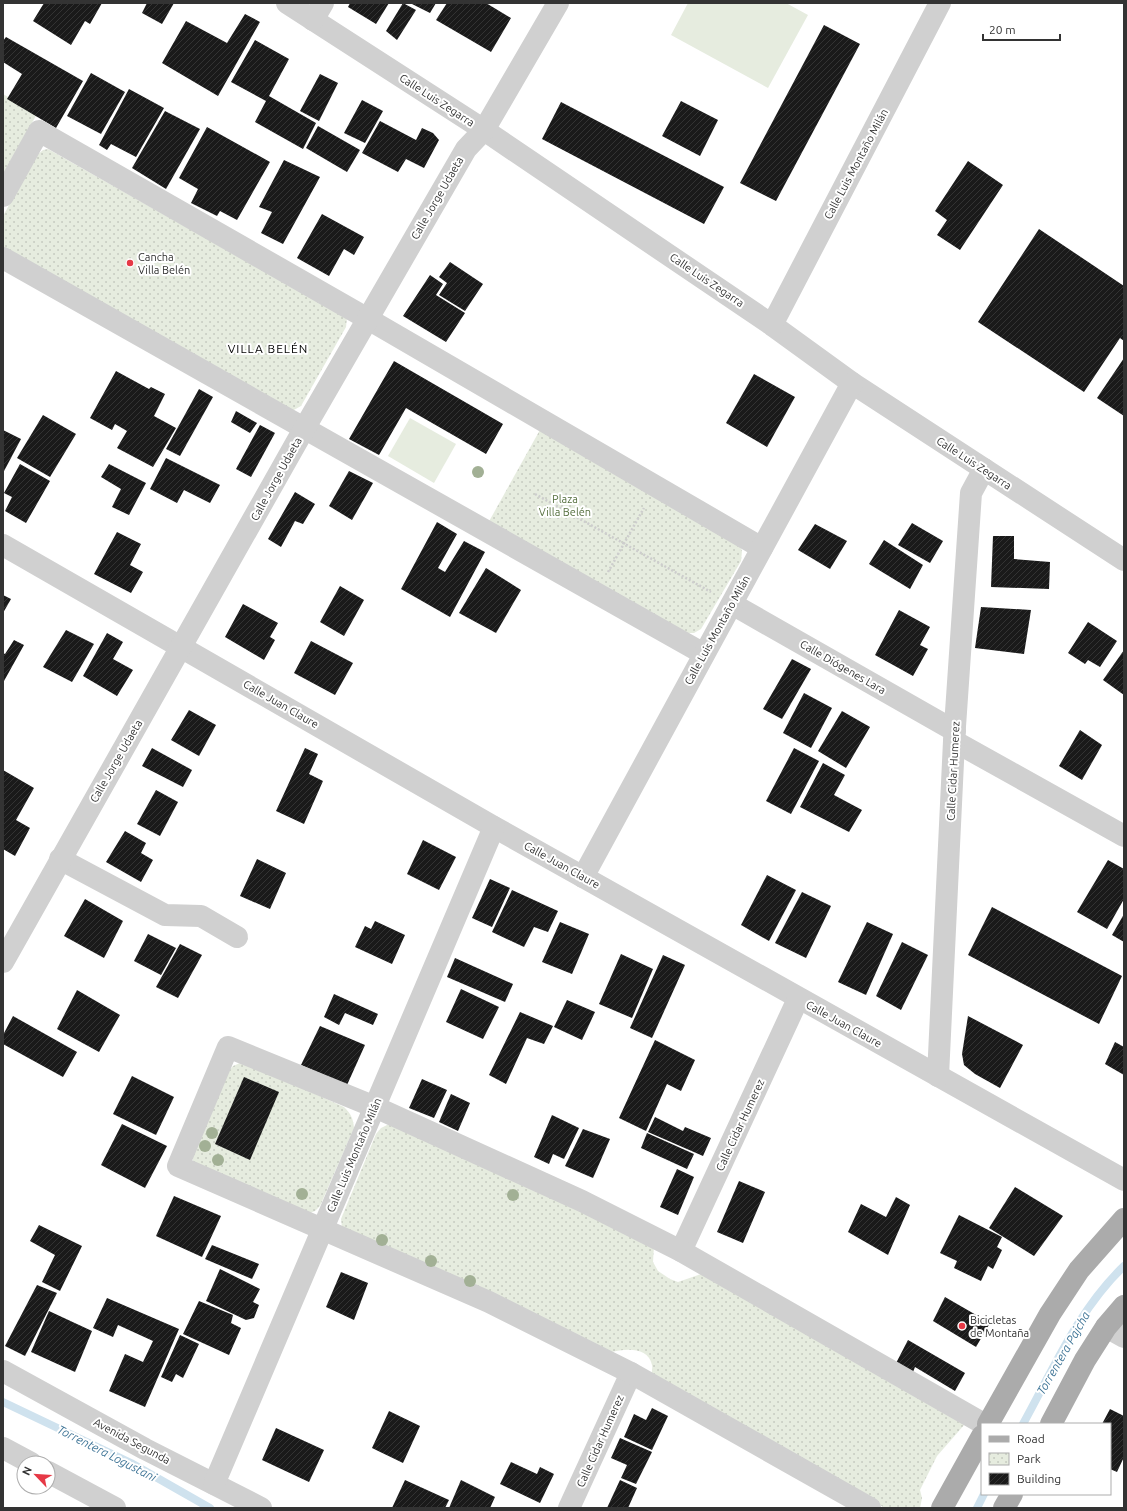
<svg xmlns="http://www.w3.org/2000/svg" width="1127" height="1511" viewBox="0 0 1127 1511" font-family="Ubuntu,sans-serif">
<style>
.green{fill:#e6ecdf}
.park{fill:url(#park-dots)}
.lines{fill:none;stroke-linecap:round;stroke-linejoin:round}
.stream{stroke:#cfe2ee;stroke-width:8}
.building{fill:url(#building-hatch)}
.path{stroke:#cdcdcd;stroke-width:2.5;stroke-dasharray:2 2;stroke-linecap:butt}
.minor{stroke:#d0d0d0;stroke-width:22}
.major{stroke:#ababab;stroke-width:22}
.tree{fill:#a2b095}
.poi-dot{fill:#e63946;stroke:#fff;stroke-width:1.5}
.labels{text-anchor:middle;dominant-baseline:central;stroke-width:4;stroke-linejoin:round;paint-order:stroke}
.street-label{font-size:11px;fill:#333;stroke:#fff}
.poi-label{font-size:11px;fill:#333;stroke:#fff;text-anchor:start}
.park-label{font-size:11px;fill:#56703f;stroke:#fff}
.neighbourhood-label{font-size:12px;letter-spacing:1px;fill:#000;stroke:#fff}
.water-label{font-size:12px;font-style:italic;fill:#3f7597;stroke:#fff}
</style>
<defs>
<pattern id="park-dots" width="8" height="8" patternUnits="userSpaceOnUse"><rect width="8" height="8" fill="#e6ecdf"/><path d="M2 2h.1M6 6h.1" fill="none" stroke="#c6cbc0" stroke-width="1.8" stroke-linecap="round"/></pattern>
<pattern id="building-hatch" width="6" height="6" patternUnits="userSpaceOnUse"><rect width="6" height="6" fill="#1a1a1a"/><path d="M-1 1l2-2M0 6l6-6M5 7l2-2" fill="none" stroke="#333"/></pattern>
</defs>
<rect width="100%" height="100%" fill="#fff"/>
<!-- green -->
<g class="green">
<polygon points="688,3 786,3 808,15 768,88 671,35"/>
<polygon points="410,418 456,444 434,483 388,456"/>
</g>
<!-- park -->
<g class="park">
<polygon points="3,94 37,114 3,174"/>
<polygon points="48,149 347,318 346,327 301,406 292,411 3,247 3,216 36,156 43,150"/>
<polygon points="541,428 739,544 742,551 741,561 701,629 694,633 686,633 487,525"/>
<path d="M240,1063L249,1064L344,1107C351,1114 353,1118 354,1128L320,1206L315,1211L310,1213L193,1162V1155L228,1072L233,1066Z"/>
<path d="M387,1125H395L654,1245L653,1262L658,1271L670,1279L678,1282L704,1273L965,1424L937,1456L920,1490L922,1498L920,1508H885L659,1386C657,1383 653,1378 652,1375C651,1372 653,1368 652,1365C648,1345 622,1349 608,1353L342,1228L341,1219L376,1134L381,1128Z"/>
</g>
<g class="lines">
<!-- stream -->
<g class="stream">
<polyline points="3,1402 131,1463 210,1508"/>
<path d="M1023,1424C1053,1370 1078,1310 1124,1266"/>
<polyline points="977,1508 984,1494"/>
</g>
</g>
<!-- building -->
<g class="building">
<polygon points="44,3 102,3 90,24 85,21 71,45 33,21"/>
<polygon points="147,3 174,3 162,24 142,13"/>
<polygon points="350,3 389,3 376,24 348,7"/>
<polygon points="403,3 416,10 397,40 386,31"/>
<polygon points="410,3 436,3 430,13"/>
<polygon points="447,3 486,3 511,18 491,52 436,20"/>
<polygon points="245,14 260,22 218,96 162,63 186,21 227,43"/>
<polygon points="824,25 860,44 776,201 740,183"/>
<polygon points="6,37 83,81 56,128 7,99 22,74 3,62 3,41"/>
<polygon points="255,40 289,59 269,96 316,123 303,149 255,122 266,101 231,82"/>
<polygon points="91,73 125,92 101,134 67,116"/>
<polygon points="320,74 338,83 319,121 300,111"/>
<polygon points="129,89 164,108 136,157 111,144 107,150 99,145"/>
<polygon points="362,100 383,111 365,143 344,133"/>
<polygon points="681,101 718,120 700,156 662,136"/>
<polygon points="561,102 724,187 704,224 542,139"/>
<polygon points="165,111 200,129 166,189 132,168"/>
<polygon points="380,121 416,140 422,128 433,133 439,140 424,168 406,159 398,172 362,153"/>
<polygon points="318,126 360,150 347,172 306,148"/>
<polygon points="207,127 270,162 237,220 220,211 217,216 191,203 198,189 179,178"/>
<polygon points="284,160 320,177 283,244 261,233 272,212 259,207"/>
<polygon points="968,161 1003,185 960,250 937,235 947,220 935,211"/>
<polygon points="322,214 364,237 354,255 344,249 329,276 297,258"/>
<polygon points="1039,229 1124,286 1124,341 1120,338 1084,392 978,322"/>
<polygon points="450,262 483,284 465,311 439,295 447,283 439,277"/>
<polygon points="430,275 443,284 436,295 465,313 446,342 403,316"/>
<polygon points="1124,358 1124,416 1097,398"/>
<polygon points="394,361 503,424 486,454 406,408 379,455 349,439"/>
<polygon points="116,371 149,389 151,387 165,394 154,416 176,428 153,467 117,448 127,431 115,424 112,430 90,418"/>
<polygon points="754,374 795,397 767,447 726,423"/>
<polygon points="199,389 213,397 180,456 166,449"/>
<polygon points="236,411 257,423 250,433 231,422"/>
<polygon points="43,415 76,434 50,477 17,458"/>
<polygon points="260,425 275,433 251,477 236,469"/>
<polygon points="3,430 21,439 3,473"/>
<polygon points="166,458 220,485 210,503 184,490 177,503 150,489"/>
<polygon points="20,464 50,481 26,523 5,511 12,497 4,493"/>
<polygon points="109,464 146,483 129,515 112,507 121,489 101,477"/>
<polygon points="349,471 373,483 352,520 329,506"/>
<polygon points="295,492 315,504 303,524 295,521 281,547 268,539"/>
<polygon points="437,522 457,534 438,568 445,572 464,541 485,552 450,617 401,589"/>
<polygon points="912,523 943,541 930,563 898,545"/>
<polygon points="815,524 847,541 830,569 798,550"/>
<polygon points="117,532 141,544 130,565 143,572 131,593 94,574"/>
<polygon points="993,536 1014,536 1014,559 1050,562 1049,589 991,587"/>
<polygon points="884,540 923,565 910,589 869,564"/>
<polygon points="486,568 521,590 496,633 459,613"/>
<polygon points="340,586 364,600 344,636 320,622"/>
<polygon points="3,595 11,599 3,613"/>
<polygon points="243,604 278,623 270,637 275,640 264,660 225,637"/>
<polygon points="981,607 1031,610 1024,654 975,648"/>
<polygon points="899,610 930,627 920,645 928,649 913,676 875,655"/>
<polygon points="1088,622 1117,641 1100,667 1088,660 1085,664 1068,653"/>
<polygon points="66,630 94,644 72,682 43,667"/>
<polygon points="107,633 123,642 113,659 133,670 117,696 83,676"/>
<polygon points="14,640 24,645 4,681 3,680 3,653 5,654"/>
<polygon points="311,641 353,663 335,695 294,673"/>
<polygon points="1124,650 1124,695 1103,680"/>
<polygon points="792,659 811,669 782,719 763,709"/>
<polygon points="804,693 832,708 811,748 783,733"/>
<polygon points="189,710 216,725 199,756 171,740"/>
<polygon points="842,711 870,727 846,768 818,751"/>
<polygon points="1080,730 1102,745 1082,780 1059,766"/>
<polygon points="152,748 192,770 183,787 142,766"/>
<polygon points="305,748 318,754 309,774 323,781 304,824 276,811"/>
<polygon points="794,748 819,761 791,814 766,801"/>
<polygon points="823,763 845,775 834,795 862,810 849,832 800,807"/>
<polygon points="3,770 34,788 16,820 30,828 15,856 3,849"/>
<polygon points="156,790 178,802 160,836 137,824"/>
<polygon points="125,831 146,843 141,853 153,860 141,882 106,862"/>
<polygon points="423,840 456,857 439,890 407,874"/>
<polygon points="257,859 286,873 270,909 240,896"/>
<polygon points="1108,860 1124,869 1124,899 1107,929 1077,912"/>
<polygon points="767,875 796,890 769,941 741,925"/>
<polygon points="490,879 510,888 492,927 472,918"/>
<polygon points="512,890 558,911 548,932 534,927 524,947 492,932"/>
<polygon points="802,892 831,906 806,958 775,943"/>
<polygon points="85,899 123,921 104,958 64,936"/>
<polygon points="992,907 1122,976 1099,1024 968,955"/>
<polygon points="1124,914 1124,942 1112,935"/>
<polygon points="375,921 405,935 392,964 355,947 365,926 371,929"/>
<polygon points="560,922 589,934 572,974 542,962"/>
<polygon points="867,922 893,934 866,995 838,982"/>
<polygon points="148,934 176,948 161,975 134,961"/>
<polygon points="902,942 928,955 901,1010 876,996"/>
<polygon points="180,944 202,955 178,998 156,987"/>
<polygon points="621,954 653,969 632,1018 599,1004"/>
<polygon points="663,955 685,965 652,1038 630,1028"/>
<polygon points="455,958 513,984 505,1002 447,977"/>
<polygon points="461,989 499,1007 483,1039 446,1022"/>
<polygon points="77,990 120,1015 99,1052 57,1029"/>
<polygon points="334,994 378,1014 373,1025 345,1013 339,1025 324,1017"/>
<polygon points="567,1000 595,1012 582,1040 554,1027"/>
<polygon points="520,1012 553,1026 544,1044 527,1038 506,1084 489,1075"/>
<polygon points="13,1016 77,1052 63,1077 3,1044 3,1035"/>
<polygon points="968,1016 1023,1045 1000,1088 975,1074 964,1065 962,1054"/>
<polygon points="320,1026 365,1045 347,1085 301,1065"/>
<polygon points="655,1040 695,1060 681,1091 667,1084 646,1131 619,1118"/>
<polygon points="1115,1042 1124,1047 1124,1075 1105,1064"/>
<polygon points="132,1076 174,1097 156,1135 113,1114"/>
<polygon points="244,1077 279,1092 250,1160 215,1144"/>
<polygon points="422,1079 447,1090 434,1118 409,1108"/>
<polygon points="451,1094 470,1103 458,1131 439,1122"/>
<polygon points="552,1115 579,1128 564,1159 553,1154 549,1164 534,1157"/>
<polygon points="655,1117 683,1131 685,1127 711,1138 703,1156 648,1132"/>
<polygon points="122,1124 167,1146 145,1188 101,1165"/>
<polygon points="583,1129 610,1139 593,1178 565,1166"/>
<polygon points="647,1133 694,1154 687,1169 641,1148"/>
<polygon points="677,1169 694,1177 678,1215 660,1207"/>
<polygon points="739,1181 765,1192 743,1243 717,1232"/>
<polygon points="1015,1187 1063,1216 1034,1256 989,1228"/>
<polygon points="174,1196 221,1216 202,1257 156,1236"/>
<polygon points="896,1197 910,1205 888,1255 848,1232 861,1204 886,1217"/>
<polygon points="959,1215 1002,1237 997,1247 1002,1250 993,1269 988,1266 981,1281 954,1268 957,1261 940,1253"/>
<polygon points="39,1225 82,1246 60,1291 42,1282 55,1255 30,1241"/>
<polygon points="212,1245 259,1264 252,1279 205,1259"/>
<polygon points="220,1269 260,1289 253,1302 259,1305 254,1318 246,1320 206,1301"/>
<polygon points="341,1272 368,1283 354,1320 326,1307"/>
<polygon points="37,1285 57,1293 25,1356 5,1346"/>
<polygon points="945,1297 990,1323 976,1347 933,1321"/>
<polygon points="107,1298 179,1329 145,1407 109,1391 125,1354 143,1362 153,1341 118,1325 113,1337 93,1328"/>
<polygon points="199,1301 233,1315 231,1323 241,1328 229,1355 183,1334"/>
<polygon points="49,1311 92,1331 75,1372 31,1352"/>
<polygon points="180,1335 199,1344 183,1378 176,1374 172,1382 161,1377"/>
<polygon points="908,1340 965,1373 955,1391 915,1367 911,1377 894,1367"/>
<polygon points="652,1408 668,1416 652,1450 624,1437 634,1414 646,1420"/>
<polygon points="1110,1409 1124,1416 1124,1457 1117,1472 1110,1469 1110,1424 1102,1424"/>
<polygon points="389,1411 420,1426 403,1463 372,1448"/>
<polygon points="276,1428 324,1450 309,1482 262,1460"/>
<polygon points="620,1438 652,1452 636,1484 621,1478 627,1465 611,1458"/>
<polygon points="511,1462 537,1474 540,1467 554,1474 540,1503 500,1484"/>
<polygon points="405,1480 449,1500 445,1508 392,1508"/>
<polygon points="461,1480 495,1497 490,1508 449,1508"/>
<polygon points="620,1480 637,1488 628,1508 607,1508"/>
</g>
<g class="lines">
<!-- path -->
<g class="path">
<polyline points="535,494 711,592"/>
<polyline points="608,572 644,508"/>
</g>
<!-- minor -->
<g class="minor">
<polyline points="287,3 484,130 772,325 852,383 1124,560"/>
<polyline points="313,20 323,3"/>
<polyline points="3,196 39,131 368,319 762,548"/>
<polyline points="3,258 704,654"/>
<polyline points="772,325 940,3"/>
<polyline points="3,545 494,827 1124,1180"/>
<polyline points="732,604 955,731"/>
<polyline points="954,741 1124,836"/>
<polyline points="60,859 165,915 201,916 237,937"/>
<polyline points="583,877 852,383"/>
<polyline points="3,962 304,429 466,149 484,130 558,3"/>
<polyline points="938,1076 954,741 971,493 984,469"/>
<polyline points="681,1251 798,999"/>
<polyline points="1106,1327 1124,1337"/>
<polyline points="3,1371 145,1449 261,1508"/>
<polyline points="3,1448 31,1463"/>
<polyline points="48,1472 115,1508"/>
<polyline points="214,1484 494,827"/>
<polyline points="569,1508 631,1373"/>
<polyline points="870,1508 631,1373 489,1302 178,1166 228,1047 375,1107 582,1201 681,1251 984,1424"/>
</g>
<!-- major -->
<g class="major">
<polyline points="988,1424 1050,1314 1079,1270 1124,1219"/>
<polyline points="1051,1424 1085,1360 1106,1327 1124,1306"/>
<polyline points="942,1508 982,1436"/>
<polyline points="1004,1508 1012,1494"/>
</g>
</g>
<!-- trees -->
<g class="tree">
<circle cx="478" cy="472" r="6"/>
<circle cx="212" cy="1133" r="6"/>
<circle cx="205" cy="1146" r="6"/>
<circle cx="218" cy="1160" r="6"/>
<circle cx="302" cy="1194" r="6"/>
<circle cx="513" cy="1195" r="6"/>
<circle cx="382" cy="1240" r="6"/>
<circle cx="431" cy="1261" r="6"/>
<circle cx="470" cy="1281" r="6"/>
</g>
<!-- markers -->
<g class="poi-dot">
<circle cx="130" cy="263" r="4"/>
<circle cx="962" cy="1326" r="4"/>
</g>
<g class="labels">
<!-- street labels -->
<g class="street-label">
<text transform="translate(437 100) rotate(33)">Calle Luis Zegarra</text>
<text transform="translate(856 164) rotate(-62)">Calle Luis Montaño Milán</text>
<text transform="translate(437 198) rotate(-60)">Calle Jorge Udaeta</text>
<text transform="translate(707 280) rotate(34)">Calle Luis Zegarra</text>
<text transform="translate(974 463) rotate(33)">Calle Luis Zegarra</text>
<text transform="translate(276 479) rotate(-61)">Calle Jorge Udaeta</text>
<text transform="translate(717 630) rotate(-61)">Calle Luis Montaño Milán</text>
<text transform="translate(843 667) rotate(30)">Calle Diógenes Lara</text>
<text transform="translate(281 704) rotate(30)">Calle Juan Claure</text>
<text transform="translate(116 761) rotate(-60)">Calle Jorge Udaeta</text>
<text transform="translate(953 771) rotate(-87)">Calle Cidar Humerez</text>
<text transform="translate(562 865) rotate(29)">Calle Juan Claure</text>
<text transform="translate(844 1024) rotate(29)">Calle Juan Claure</text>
<text transform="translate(740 1125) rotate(-65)">Calle Cidar Humerez</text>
<text transform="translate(354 1155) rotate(-67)">Calle Luis Montaño Milán</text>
<text transform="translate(132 1441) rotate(28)">Avenida Segunda</text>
<text transform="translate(600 1441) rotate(-66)">Calle Cidar Humerez</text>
</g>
<!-- poi labels -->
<g class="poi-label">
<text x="138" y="257">Cancha<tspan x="138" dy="13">Villa Belén</tspan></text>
<text x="970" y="1320">Bicicletas<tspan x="970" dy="13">de Montaña</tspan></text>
</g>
<!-- park labels -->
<g class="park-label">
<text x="565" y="499">Plaza<tspan x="565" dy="13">Villa Belén</tspan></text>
</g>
<!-- neighbourhood labels -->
<g class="neighbourhood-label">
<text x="268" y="348">VILLA BELÉN</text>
</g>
<!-- water labels -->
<g class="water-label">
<text transform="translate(1063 1353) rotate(-60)">Torrentera Pajcha</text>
<text transform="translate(107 1453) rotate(27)">Torrentera Logustani</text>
</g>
</g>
<!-- border -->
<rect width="1127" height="1511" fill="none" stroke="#333333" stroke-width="8"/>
<!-- legend -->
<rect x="981" y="1423" width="130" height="72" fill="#ffffff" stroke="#adadad"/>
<rect x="989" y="1436" width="20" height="6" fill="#ababab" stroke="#adadad"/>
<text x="1017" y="1443" font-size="12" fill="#333333">Road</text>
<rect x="989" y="1453" width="20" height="12" fill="url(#park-dots)" stroke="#adadad"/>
<text x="1017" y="1463" font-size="12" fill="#333333">Park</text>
<rect x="989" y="1473" width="20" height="12" fill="url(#building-hatch)" stroke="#adadad"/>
<text x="1017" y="1483" font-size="12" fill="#333333">Building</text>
<!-- north arrow -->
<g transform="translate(36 1475) rotate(295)"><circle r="19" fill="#ffffff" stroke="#adadad"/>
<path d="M0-3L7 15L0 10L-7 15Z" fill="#e63946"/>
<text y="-6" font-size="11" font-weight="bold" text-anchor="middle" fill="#333333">N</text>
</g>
<!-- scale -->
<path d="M983 34v6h77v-6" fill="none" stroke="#333333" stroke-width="2"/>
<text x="989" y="34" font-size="12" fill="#333333" stroke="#ffffff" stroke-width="3" paint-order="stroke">20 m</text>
</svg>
